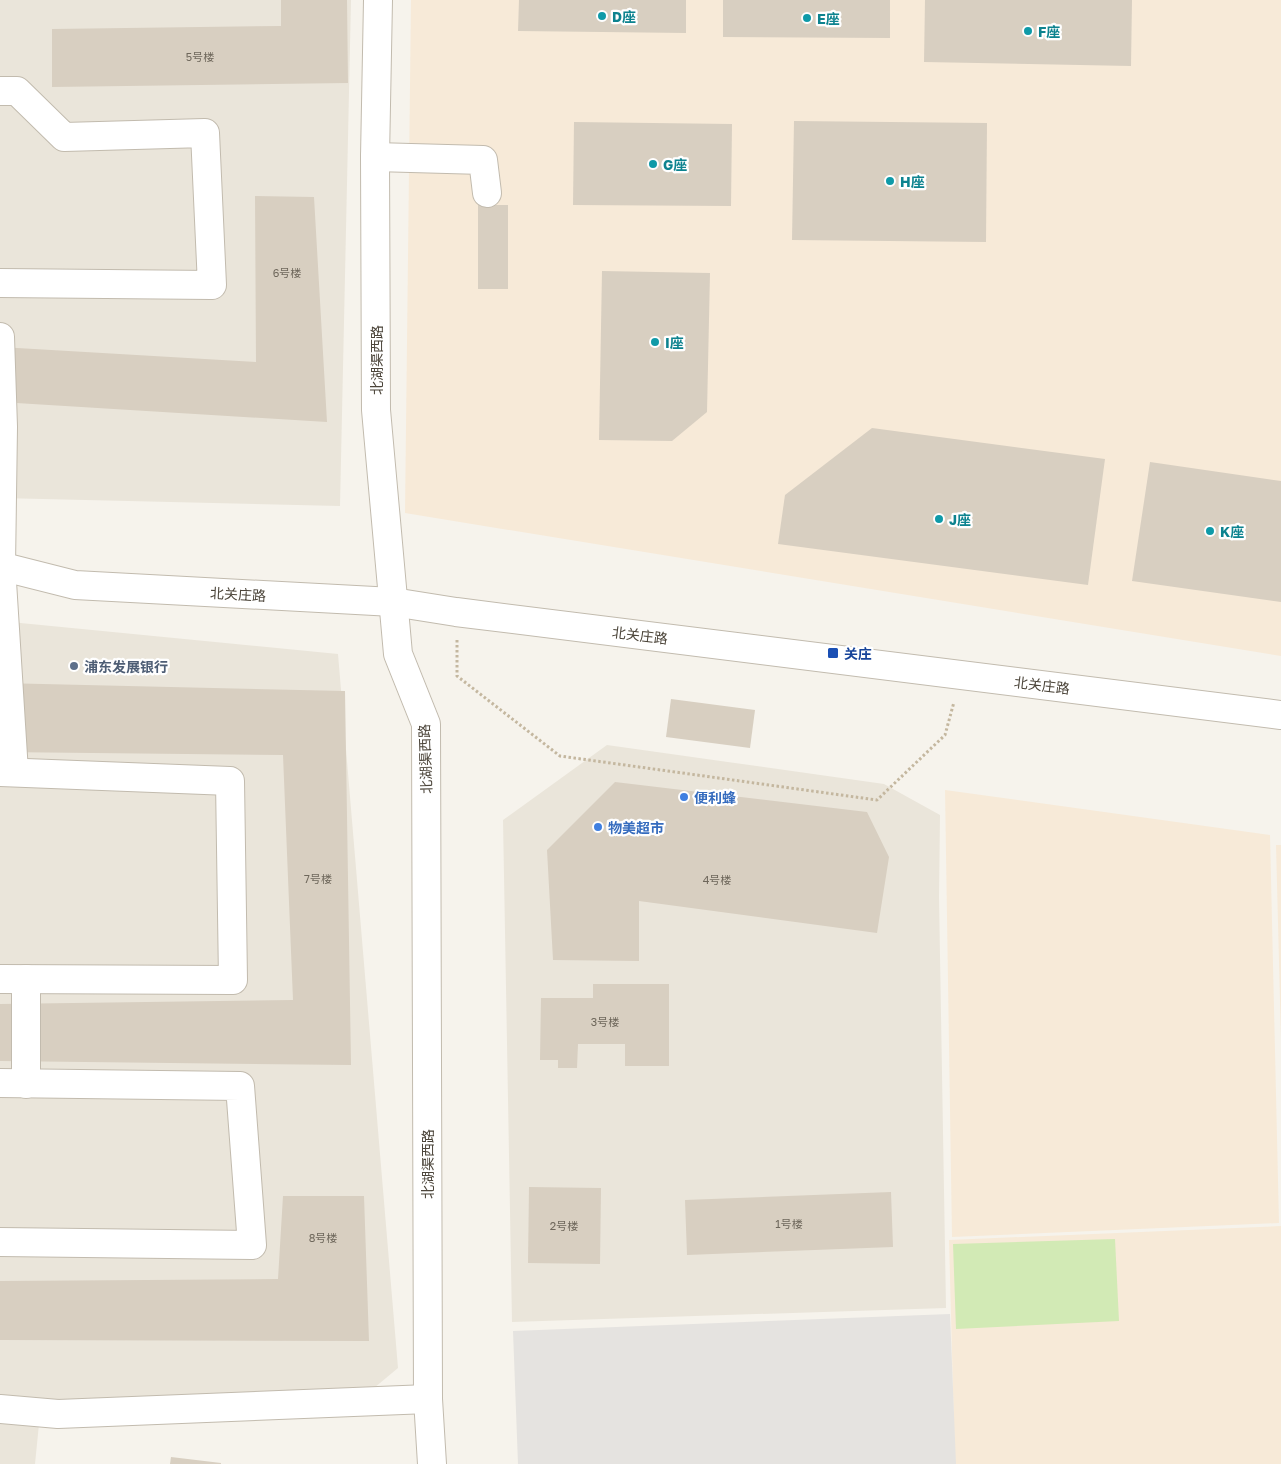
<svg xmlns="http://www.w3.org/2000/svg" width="1281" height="1464" viewBox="0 0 1281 1464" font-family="'Golos Text','Noto Sans SC',sans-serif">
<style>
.residential{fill:#eae5da}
.commercial{fill:#f7ead8}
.pitch{fill:#d2eab5}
.parking{fill:#e5e3e0}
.building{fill:#d8cfc1}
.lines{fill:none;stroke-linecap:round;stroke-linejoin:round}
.minor-casing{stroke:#c2bbae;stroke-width:30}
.tertiary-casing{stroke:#c2bbae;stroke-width:30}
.path{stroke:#c4b79f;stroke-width:3;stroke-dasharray:2.5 2.5;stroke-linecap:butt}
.minor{stroke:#fff;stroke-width:28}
.tertiary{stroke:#fff;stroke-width:28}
.culture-dot{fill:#0f9aa8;stroke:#fff;stroke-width:2}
.transit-dot{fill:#1a4fb4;stroke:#fff;stroke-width:2}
.service-dot{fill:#5c6f8a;stroke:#fff;stroke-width:2}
.shop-dot{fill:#3f7fe0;stroke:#fff;stroke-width:2}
.labels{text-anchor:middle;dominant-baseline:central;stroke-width:4.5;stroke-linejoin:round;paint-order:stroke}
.number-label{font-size:11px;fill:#6e675b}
.culture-label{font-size:14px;font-weight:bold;fill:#0d838f;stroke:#fff;text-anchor:start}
.street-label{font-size:14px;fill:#4b4439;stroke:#fff}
.transit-label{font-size:14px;font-weight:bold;fill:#164399;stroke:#fff;text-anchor:start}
.service-label{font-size:14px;font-weight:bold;fill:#4e5e75;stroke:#fff;text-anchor:start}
.shop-label{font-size:14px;font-weight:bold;fill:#366cbe;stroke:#fff;text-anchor:start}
</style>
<rect width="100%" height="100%" fill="#f6f3ec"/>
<!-- residential -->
<g class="residential">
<polygon points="0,0 351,0 340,506 0,498"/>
<polygon points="0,621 338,654 398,1368 362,1398 74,1404 0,1398"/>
<polygon points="607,745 884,784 940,815 939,897 946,1308 512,1322 503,820"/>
<polygon points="0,1421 39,1424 35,1464 0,1464"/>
</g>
<!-- commercial -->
<g class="commercial">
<polygon points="411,0 1281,0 1281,656 405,513"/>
<polygon points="945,790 1270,835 1279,1223 952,1237"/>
<polygon points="1276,845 1281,845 1281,1039"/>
<polygon points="1281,1226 1281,1464 955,1464 949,1240"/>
</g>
<!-- pitch -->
<polygon class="pitch" points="1115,1239 1119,1321 956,1329 953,1244"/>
<!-- parking -->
<polygon class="parking" points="950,1314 956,1464 518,1464 513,1331"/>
<!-- building -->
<g class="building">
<polygon points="281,0 347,0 348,83 52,87 52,29 281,26"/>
<polygon points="519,0 686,0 686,33 518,31"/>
<polygon points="723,0 890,0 890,38 723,37"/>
<polygon points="925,0 1132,0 1131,66 924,62"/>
<polygon points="794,121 987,123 986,242 792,240"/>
<polygon points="574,122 732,124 731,206 573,205"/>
<polygon points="255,196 314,197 327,422 0,402 0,347 256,362"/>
<rect x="478" y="205" width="30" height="84"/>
<polygon points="602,271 710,273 707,412 672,441 599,440"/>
<polygon points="872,428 1105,459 1088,585 778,544 785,495"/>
<polygon points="1150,462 1281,481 1281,602 1132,581"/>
<polygon points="0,683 345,691 351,1065 0,1061 0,1004 293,1000 283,755 0,752"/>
<polygon points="671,699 755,710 750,748 666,737"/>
<polygon points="615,782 867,812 889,857 877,933 639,901 639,961 553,960 547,850"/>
<polygon points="593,984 669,984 669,1066 625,1066 625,1044 578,1044 577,1068 558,1068 558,1060 540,1060 541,998 593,998"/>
<polygon points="529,1187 601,1188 600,1264 528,1263"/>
<polygon points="891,1192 893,1247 687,1255 685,1200"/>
<polygon points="283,1196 364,1196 369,1341 0,1340 0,1281 278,1279"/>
<polygon points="171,1457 221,1463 221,1464 170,1464"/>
</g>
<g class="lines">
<defs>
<g id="minor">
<polyline points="0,91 17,91 64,137 205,133 212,285 0,283"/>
<polyline points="375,157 483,160 487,193"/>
<polyline points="0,337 3,427 1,566 14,772"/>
<polyline points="0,772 230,781 233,980 0,979"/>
<polyline points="26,979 26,1084"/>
<polyline points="0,1083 240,1086 252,1245 0,1242"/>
<polyline points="0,1409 58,1414 428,1399"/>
</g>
<g id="tertiary">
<polyline points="378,0 375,157 376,410 398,654 426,724 428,1399 432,1464"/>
<polyline points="0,566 75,585 393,602 456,612 1281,715"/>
</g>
</defs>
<!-- minor casing -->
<use href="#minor" class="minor-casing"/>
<!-- tertiary casing -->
<use href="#tertiary" class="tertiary-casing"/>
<!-- path -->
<polyline class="path" points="457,640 457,676 560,756 877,800 945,735 954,702"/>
<!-- minor -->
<use href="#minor" class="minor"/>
<!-- tertiary -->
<use href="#tertiary" class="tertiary"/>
</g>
<!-- markers -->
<g class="culture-dot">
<circle cx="602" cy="16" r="5"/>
<circle cx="807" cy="18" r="5"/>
<circle cx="1028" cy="31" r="5"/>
<circle cx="653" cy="164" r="5"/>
<circle cx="890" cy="181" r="5"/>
<circle cx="655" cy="342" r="5"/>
<circle cx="939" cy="519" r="5"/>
<circle cx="1210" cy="531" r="5"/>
</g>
<rect class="transit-dot" x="827" y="647" width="12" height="12" rx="2.5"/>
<circle class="service-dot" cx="74" cy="666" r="5"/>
<g class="shop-dot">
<circle cx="684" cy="797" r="5"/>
<circle cx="598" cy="827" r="5"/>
</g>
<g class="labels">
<!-- number labels -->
<g class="number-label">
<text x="200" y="56">5号楼</text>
<text x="287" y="272">6号楼</text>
<text x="318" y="878">7号楼</text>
<text x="717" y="879">4号楼</text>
<text x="605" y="1021">3号楼</text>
<text x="789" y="1223">1号楼</text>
<text x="564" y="1225">2号楼</text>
<text x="323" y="1237">8号楼</text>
</g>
<!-- culture labels -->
<g class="culture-label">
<text x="612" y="16">D座</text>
<text x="817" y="18">E座</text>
<text x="1038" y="31">F座</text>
<text x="663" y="164">G座</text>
<text x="900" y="181">H座</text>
<text x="665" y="342">I座</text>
<text x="949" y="519">J座</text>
<text x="1220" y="531">K座</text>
</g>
<!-- street labels -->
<g class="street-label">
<text transform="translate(376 360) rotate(-90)">北湖渠西路</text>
<text transform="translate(238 594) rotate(3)">北关庄路</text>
<text transform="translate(640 635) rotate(7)">北关庄路</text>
<text transform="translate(1042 685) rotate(7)">北关庄路</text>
<text transform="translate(425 759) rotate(-92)">北湖渠西路</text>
<text transform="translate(427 1164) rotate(-90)">北湖渠西路</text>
</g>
<!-- transit labels -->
<g class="transit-label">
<text x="844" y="653">关庄</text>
</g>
<!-- service labels -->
<g class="service-label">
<text x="84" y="666">浦东发展银行</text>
</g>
<!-- shop labels -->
<g class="shop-label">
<text x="694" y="797">便利蜂</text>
<text x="608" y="827">物美超市</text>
</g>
</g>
</svg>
